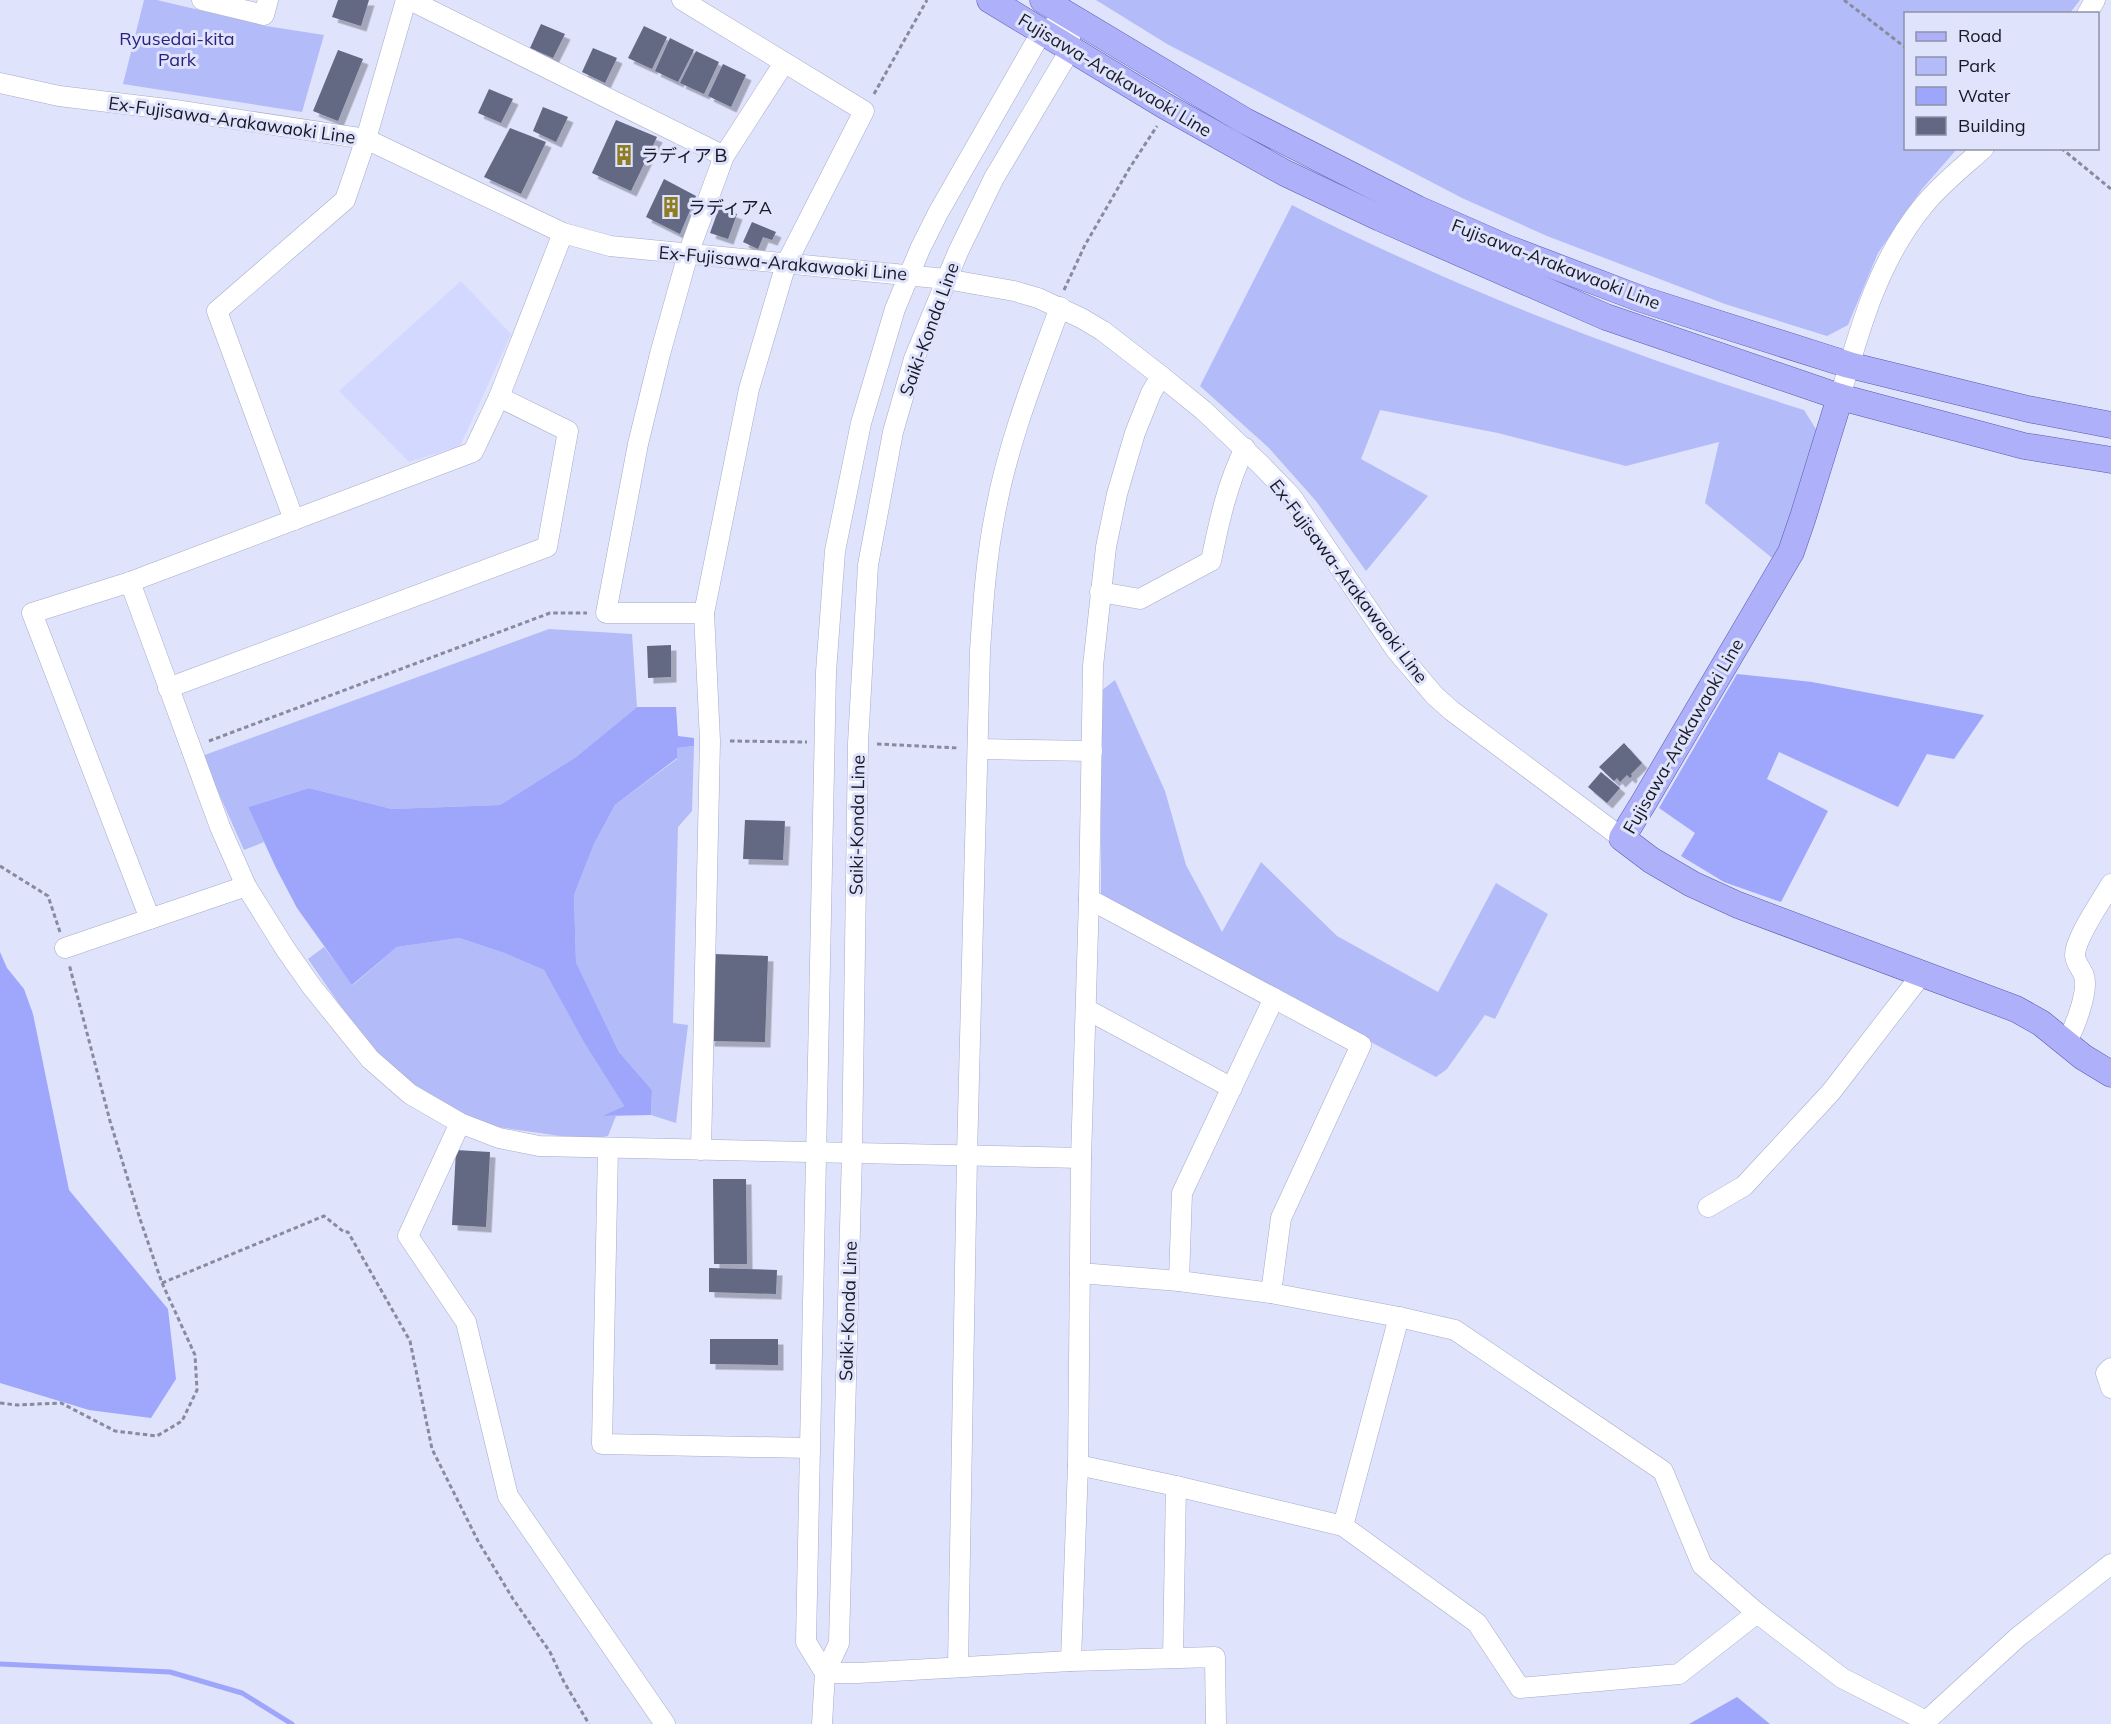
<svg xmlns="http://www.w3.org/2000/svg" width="2111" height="1724" viewBox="0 0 2111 1724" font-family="Mulish,'Noto Sans JP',sans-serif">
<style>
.built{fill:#d2d8ff}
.green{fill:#b3bbf8}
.forest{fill:#9ea7fc}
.water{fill:#9da6fb}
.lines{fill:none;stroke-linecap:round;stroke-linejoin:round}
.stream{stroke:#9da6fb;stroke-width:5}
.building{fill:#636783;filter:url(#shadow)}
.minor-casing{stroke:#a6abc9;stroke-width:21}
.major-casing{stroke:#565aac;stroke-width:27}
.path{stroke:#888b9e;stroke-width:3;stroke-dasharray:4.5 3;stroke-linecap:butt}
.minor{stroke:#fff;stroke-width:20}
.major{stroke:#aeb1f9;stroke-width:26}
.labels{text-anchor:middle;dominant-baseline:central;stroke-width:6;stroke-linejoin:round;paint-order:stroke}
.park-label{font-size:18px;fill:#2b2180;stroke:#dfe3fc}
.street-label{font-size:18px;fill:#181925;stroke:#dfe3fc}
.poi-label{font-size:18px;fill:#181925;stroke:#dfe3fc;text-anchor:start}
</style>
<defs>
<filter id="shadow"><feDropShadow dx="5.5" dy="5.5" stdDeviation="0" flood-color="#0004"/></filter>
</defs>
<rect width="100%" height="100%" fill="#dfe3fc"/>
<!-- built -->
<polygon class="built" points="461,281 511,334 460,446 409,462 339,391"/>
<!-- green -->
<g class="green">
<polygon points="144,0 157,0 266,26 324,35 302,112 123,84"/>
<polygon points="1096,0 2080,0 2070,13 1906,14 1906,148 1957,149 1922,189 1878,253 1848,325 1827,336 1725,304 1547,236 1462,198 1167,44"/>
<path d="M1292,205C1335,228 1379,248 1424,268C1547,323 1675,369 1804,410L1819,434L1787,533L1772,558L1705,503L1719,442L1626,466L1498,433L1380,410L1361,459L1428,496L1366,571L1316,501L1269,448L1200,386Z"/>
<polygon points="549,629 632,634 637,707 576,757 500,805 392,809 309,788 248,807 264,842 244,850 202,756"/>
<polygon points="1115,680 1165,791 1186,865 1222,932 1261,862 1337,936 1438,992 1496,883 1548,914 1495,1019 1485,1015 1447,1069 1436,1077 1101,897 1101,691"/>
<polygon points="694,746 692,811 678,827 673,1023 688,1025 676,1123 651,1115 652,1090 619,1052 576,962 574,895 594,844 615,805 677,759 677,748"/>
<polygon points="459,938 504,953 544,970 584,1041 624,1106 605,1116 616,1116 608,1136 588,1140 491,1126 433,1101 384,1062 344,1011 308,959 324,947 353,985 397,947"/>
</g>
<!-- forest -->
<g class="forest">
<polygon points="1737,674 1812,682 1984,715 1954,759 1927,754 1898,807 1779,752 1767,779 1828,811 1781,902 1724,882 1681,856 1695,833 1659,808"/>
<polygon points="0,952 7,968 24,989 33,1014 69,1190 168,1309 176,1379 151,1418 89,1410 0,1383"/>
<polygon points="1737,1697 1770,1724 1689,1724"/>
</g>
<!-- water -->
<polygon class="water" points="637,707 676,707 678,736 694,738 694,746 677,748 677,758 615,805 594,844 574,895 576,962 619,1052 652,1090 651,1115 603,1116 624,1106 584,1042 544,970 504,953 459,938 397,947 352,985 297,908 276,868 248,807 309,788 392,809 500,805 576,757"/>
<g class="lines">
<!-- stream -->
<polyline class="stream" points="0,1664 170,1672 242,1693 292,1724"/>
</g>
<!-- building -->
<g class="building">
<polygon points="338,0 369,0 361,26 332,17"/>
<polygon points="541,24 565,34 553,58 530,48"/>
<polygon points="644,26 667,37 652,69 628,58"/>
<polygon points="670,38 694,50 678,82 655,71"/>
<polygon points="593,48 617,58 605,83 582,72"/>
<polygon points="338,50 363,59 338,121 313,111"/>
<polygon points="696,51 719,62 704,94 680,83"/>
<polygon points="723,64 746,75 731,107 708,96"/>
<polygon points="489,89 513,99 501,123 478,113"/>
<polygon points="543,107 568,117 556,142 533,131"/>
<polygon points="616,120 657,137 631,191 592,173"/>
<polygon points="510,128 546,142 521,194 484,177"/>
<polygon points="664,179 696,196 680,234 646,217"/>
<polygon points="719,208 737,214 728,239 710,233"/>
<polygon points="752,222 776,232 772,240 763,237 758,249 743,242"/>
<polygon points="671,645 671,677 648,678 647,646"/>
<polygon points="1624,743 1642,763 1631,774 1632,776 1630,778 1627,775 1620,782 1617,778 1614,781 1599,767"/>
<polygon points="1601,772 1620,788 1607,803 1588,787"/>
<polygon points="745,820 785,821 783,860 743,859"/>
<polygon points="713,954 768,956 765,1042 709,1041"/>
<polygon points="456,1150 490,1152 486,1227 452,1225"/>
<polygon points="713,1179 746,1179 747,1264 714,1264"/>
<polygon points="709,1268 777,1270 776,1294 709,1292"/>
<polygon points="710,1339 778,1339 778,1365 710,1364"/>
</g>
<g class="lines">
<defs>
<g id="minor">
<polyline points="202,0 264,15 268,0"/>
<polyline points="410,0 724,156"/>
<polyline points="682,0 864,111 786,264 749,389 704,613 710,741 701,1150"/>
<polyline points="2087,14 2095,0"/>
<polyline points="0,83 59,96 175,110 366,139 563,233 610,246 946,279 1014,291 1038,298 1081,318 1103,331 1161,376 1203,410 1260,464 1291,496 1396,650 1435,696 1452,711 1622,838"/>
<path d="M1840,397C1859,331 1878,260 1924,205C1941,184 1963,167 1984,148"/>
<polyline points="294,520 217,311 345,200 366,139 406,0"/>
<polyline points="130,582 220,827 246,886 286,950 312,987 370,1059 410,1094 460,1123 499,1138 539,1146 1081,1158"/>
<path d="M1100,592L1140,599L1211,561C1219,522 1227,484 1245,448"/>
<polyline points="704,613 606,613 638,444 660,354 688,254 724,156 784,63"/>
<polyline points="168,688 547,547 568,431 499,397"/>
<polyline points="978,749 1092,751"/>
<polyline points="1089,899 1361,1045 1281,1218 1271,1293"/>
<polyline points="150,919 32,613 130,582 473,452 499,397 563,233"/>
<polyline points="65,948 246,886"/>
<polyline points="1086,1009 1232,1088"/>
<path d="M2065,1044C2074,1030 2089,992 2084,976C2082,969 2075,963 2075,955C2075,938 2102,900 2111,884"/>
<polyline points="460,1123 408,1236 466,1322 508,1496 665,1724"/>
<polyline points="608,1149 602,1444 809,1448"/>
<polyline points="1708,1207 1744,1186 1831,1092 1922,974"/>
<polyline points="1179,1281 1182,1193 1274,998"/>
<polyline points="2111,1368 2106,1373 2111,1388"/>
<polyline points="1078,1465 1176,1486 1343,1526 1477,1623 1520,1688 1679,1674 1757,1613 1702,1565 1663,1471 1455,1330 1399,1317 1271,1293 1179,1281 1080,1273"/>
<polyline points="1343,1526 1399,1317"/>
<polyline points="1757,1613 1842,1678 1926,1721"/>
<polyline points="1173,1657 1176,1486"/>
<polyline points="1071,1661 1078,1465 1081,1158 1089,899 1093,666 1106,547 1117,494 1135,433 1151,393 1161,376"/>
<path d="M958,1666L967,1156L980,651C983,605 986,559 995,514C1008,442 1035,375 1060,307"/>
<polyline points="825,1673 858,1673 1071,1661 1215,1657 1216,1724"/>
<polyline points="822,1724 825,1673 839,1643 852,1153 858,743 868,565 893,432 914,359 958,252 994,178 1070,50 1070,17 1041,33 938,213 920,249 895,309 861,423 835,551 826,672 806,1642 825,1673"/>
<polyline points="1923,1724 2018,1637 2111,1564"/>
</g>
<g id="major">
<polyline points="990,0 1165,106 1285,173 1380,218 1606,317 1840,397 2024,446 2111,460"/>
<polyline points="1043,0 1245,121 1418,209 1507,248 1641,299 1849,365 2028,409 2111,425"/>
<polyline points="1840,397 1803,517 1791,552 1644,802 1622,838 1651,860 1692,884 1738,905 2016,1009 2041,1023 2083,1057 2111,1074"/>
</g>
</defs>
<!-- minor casing -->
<use href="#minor" class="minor-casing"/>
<!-- major casing -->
<use href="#major" class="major-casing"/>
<!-- path -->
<g class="path">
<polyline points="1844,0 1906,48"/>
<polyline points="874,94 927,0"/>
<polyline points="2061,148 2111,189"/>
<polyline points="1064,290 1085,245 1129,169 1157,126"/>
<polyline points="209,741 550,613 587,613"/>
<polyline points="730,741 807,742"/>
<polyline points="877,744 959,748"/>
<polyline points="0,866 48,896 60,932"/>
<polyline points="162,1283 324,1216 344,1232 348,1232 410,1341 432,1449 478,1541 513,1599 550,1652 564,1682 589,1724"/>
<polyline points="0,1403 17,1405 61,1403 115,1431 157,1436 182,1421 197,1390 195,1355 162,1283 140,1219 110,1121 69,964"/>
</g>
<!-- minor -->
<use href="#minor" class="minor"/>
<!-- major -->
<use href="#major" class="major"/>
</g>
<!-- icons -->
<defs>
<symbol id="building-bare" viewBox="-9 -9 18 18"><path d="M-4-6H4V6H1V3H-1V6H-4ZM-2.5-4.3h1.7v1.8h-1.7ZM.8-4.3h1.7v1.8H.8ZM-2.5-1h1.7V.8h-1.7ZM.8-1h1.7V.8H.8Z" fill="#8d7d23" stroke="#dfe3fc" stroke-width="2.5" paint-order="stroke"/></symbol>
</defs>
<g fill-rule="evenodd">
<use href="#building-bare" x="609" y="140" width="30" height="30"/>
<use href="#building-bare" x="656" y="192" width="30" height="30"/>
</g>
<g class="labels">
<!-- park labels -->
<g class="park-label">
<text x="177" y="38">Ryusedai-kita<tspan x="177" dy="21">Park</tspan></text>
</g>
<!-- street labels -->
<g class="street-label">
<text transform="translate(1115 75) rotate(31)">Fujisawa-Arakawaoki Line</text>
<text transform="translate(232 120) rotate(8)">Ex-Fujisawa-Arakawaoki Line</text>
<text transform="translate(783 263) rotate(5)">Ex-Fujisawa-Arakawaoki Line</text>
<text transform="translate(1556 264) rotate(21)">Fujisawa-Arakawaoki Line</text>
<text transform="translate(929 329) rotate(-70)">Saiki-Konda Line</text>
<text transform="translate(1349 581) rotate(53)">Ex-Fujisawa-Arakawaoki Line</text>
<text transform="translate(1683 736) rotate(-60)">Fujisawa-Arakawaoki Line</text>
<text transform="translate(857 825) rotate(-89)">Saiki-Konda Line</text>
<text transform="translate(848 1311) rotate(-88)">Saiki-Konda Line</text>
</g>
<!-- poi labels -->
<g class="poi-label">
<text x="641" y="155">ラディアＢ</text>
<text x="688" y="207">ラディアA</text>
</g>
</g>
<!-- legend -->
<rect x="1904" y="12" width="195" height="138" fill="#dfe3fc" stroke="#8f92a6" stroke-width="1.5"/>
<rect x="1916" y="32" width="30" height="9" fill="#aeb1f9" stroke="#8f92a6" stroke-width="1.5"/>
<text x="1958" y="42" font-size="18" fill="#181925">Road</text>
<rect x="1916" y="57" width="30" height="18" fill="#b3bbf8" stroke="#8f92a6" stroke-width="1.5"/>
<text x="1958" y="72" font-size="18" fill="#181925">Park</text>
<rect x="1916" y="87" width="30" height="18" fill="#9da6fb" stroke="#8f92a6" stroke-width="1.5"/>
<text x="1958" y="102" font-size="18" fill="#181925">Water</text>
<rect x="1916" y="117" width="30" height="18" fill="#636783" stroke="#8f92a6" stroke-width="1.5"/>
<text x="1958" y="132" font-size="18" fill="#181925">Building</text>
</svg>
